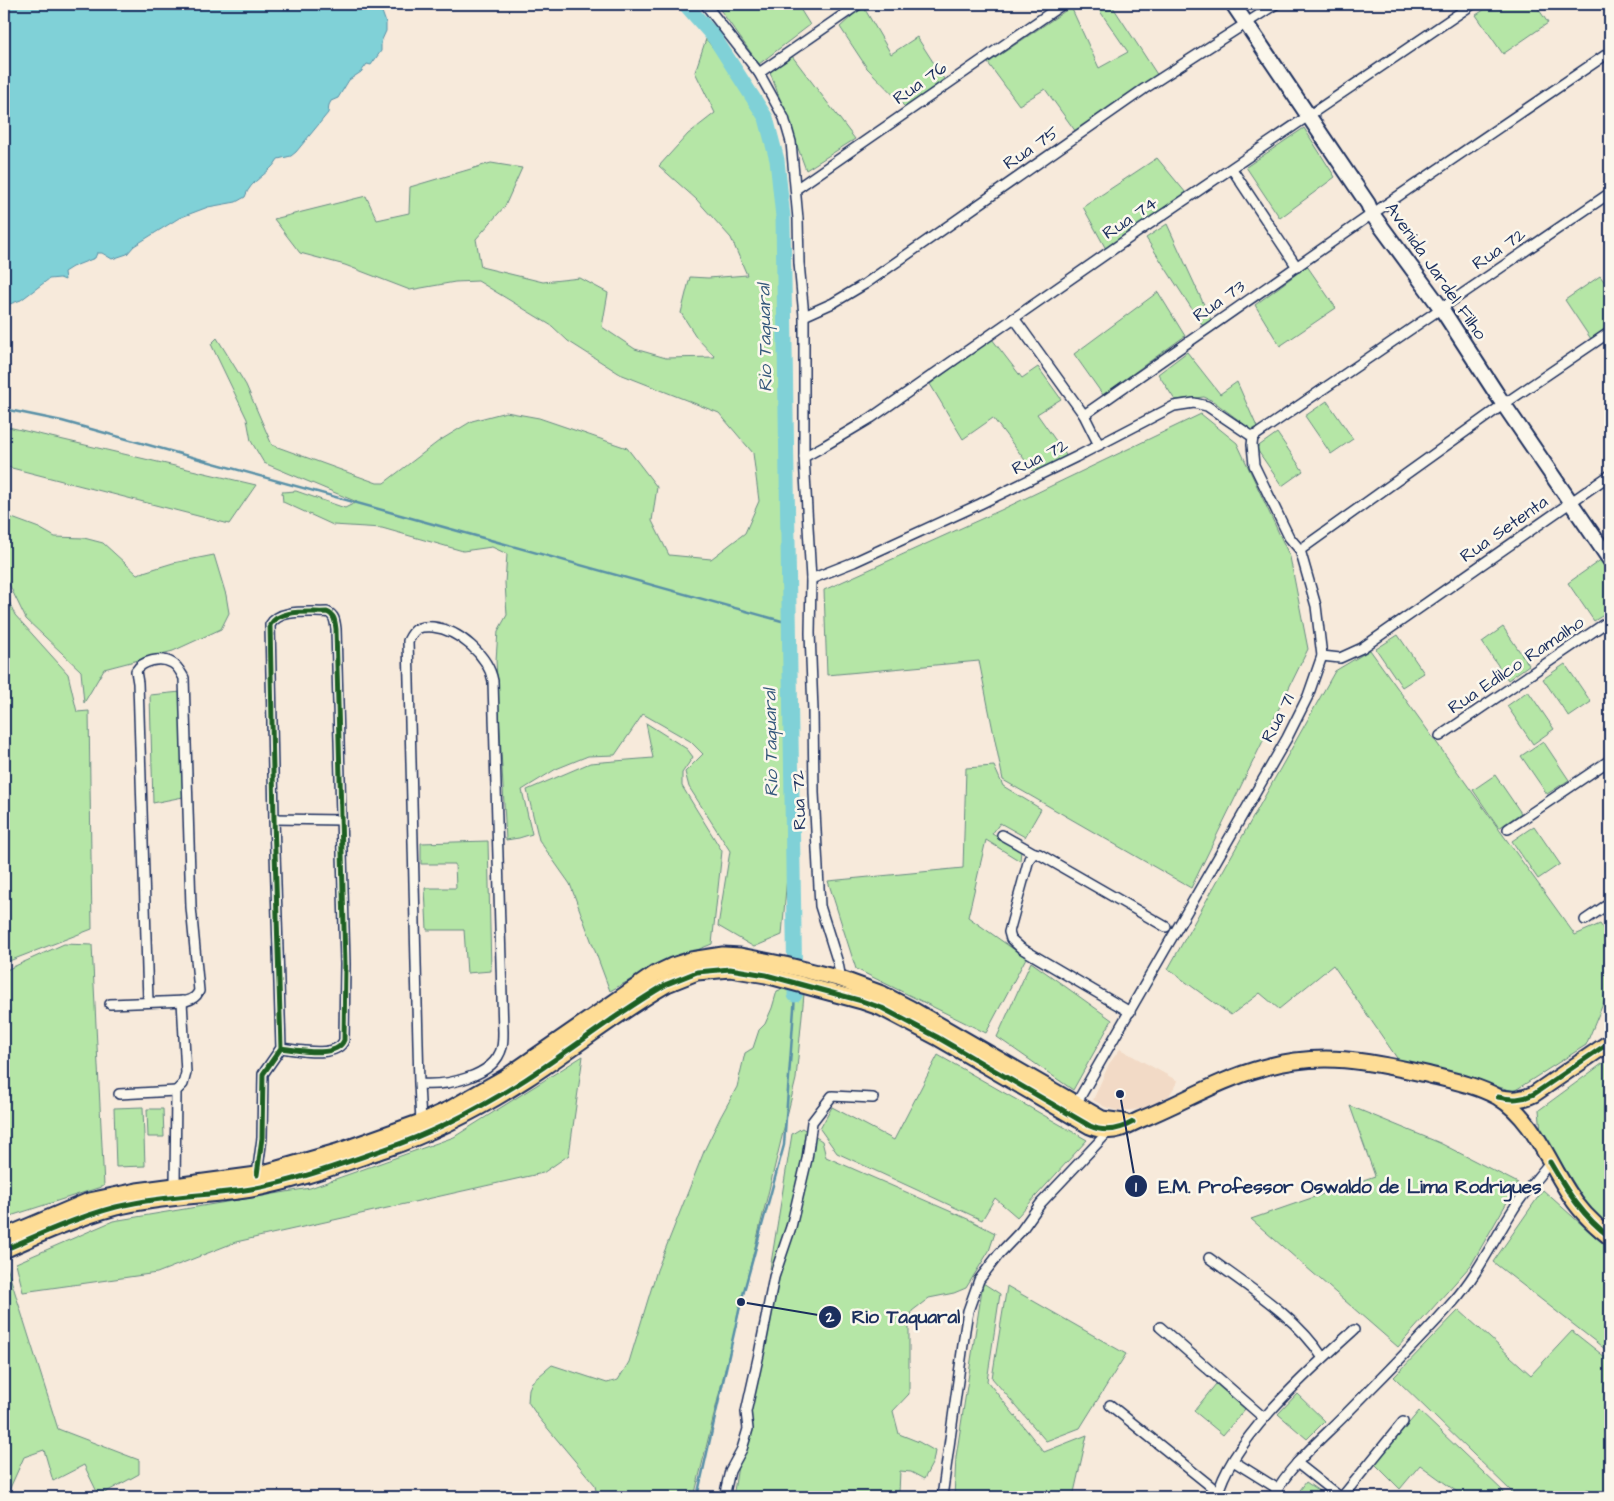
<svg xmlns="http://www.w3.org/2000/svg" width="1614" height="1501" viewBox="0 0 1614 1501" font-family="'Architects Daughter',sans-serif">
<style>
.built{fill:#f2dac6}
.green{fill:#b5e6a6;stroke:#688a82}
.water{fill:#80d1d7;stroke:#5890a7}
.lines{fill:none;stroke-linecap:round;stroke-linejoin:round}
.stream{stroke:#5890a7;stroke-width:2.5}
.river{stroke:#80d1d7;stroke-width:15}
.minor-casing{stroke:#1b2f5e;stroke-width:12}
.secondary-casing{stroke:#1b2f5e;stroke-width:18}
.primary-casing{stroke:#1b2f5e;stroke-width:19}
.minor{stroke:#fbf7ec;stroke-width:9}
.secondary{stroke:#fbf7ec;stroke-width:14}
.primary{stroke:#fedd96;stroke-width:15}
.cycleway-casing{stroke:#fbf7ec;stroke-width:8}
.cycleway{stroke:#1b5e20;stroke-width:5}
.labels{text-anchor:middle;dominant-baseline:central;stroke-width:5;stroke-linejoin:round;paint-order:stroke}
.street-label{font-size:18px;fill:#1b2f5e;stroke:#fbf7ec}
.water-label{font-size:19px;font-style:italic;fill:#34587c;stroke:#fbf7ec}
.leader{fill:none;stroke:#1b2f5e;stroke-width:2}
.callout-dot{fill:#1b2f5e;stroke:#fbf7ec;stroke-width:2}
.mark-label{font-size:15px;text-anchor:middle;font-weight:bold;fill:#fff}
.callout-label{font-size:19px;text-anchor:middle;font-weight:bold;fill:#1b2f5e;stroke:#fbf7ec;stroke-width:5;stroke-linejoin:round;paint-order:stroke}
</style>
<rect width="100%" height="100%" fill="#f7eadb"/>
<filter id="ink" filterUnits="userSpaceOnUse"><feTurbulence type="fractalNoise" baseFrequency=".02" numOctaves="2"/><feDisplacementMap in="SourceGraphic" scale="10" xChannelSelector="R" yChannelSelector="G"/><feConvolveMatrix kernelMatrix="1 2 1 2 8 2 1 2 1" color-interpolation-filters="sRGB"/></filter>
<g filter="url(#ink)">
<!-- built -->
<polygon class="built" points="1120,1049 1178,1081 1169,1096 1142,1109 1118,1111 1105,1107 1093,1100 1109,1064"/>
<!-- green -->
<g class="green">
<polygon points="716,4 797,4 810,25 759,64"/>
<polygon points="1095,4 1111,4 1158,76 1076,132 1045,89 1019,105 988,63 1071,7 1099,68 1128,52"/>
<polygon points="1493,4 1535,4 1548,23 1503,54 1476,15"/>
<polygon points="863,6 891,54 917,37 944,79 906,108 867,68 840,27"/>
<polygon points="706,39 728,67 761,121 775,162 791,577 792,649 787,745 790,841 782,935 754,947 718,926 730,851 689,787 685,772 703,754 690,741 643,714 615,755 588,756 556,769 522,790 532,834 519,838 506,840 496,660 498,631 507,615 505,583 507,554 492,547 463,551 382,528 333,525 283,502 282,492 296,491 345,508 357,502 264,463 251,441 247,419 211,344 217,338 246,385 272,445 377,483 384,483 439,441 472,421 506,412 539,418 627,448 657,487 652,521 669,555 711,559 745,533 759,501 753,453 719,413 620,374 568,341 552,326 478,281 455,282 410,290 345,265 300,253 274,219 366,196 377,220 409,213 410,187 491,163 522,168 505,206 476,239 481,267 543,282 580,278 608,293 602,327 635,349 666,358 715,357 697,338 681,313 690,277 708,278 747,275 731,238 696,199 659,166 688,134 715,113 695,72"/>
<polygon points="792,56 855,139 806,170 770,72"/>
<polygon points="1304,128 1335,177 1280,218 1246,167"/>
<polygon points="1157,158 1186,193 1106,249 1083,207"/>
<polygon points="1167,224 1211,320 1203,326 1146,238"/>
<polygon points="1307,266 1336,308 1280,346 1255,305"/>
<polygon points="1600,276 1610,289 1610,325 1591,339 1565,300"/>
<polygon points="1158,292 1185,336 1103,395 1074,354"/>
<polygon points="992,339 1022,378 1038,367 1061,399 1037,414 1068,458 1034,472 993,418 963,439 930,384"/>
<polygon points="1187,352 1220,394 1237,382 1257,427 1252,430 1213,401 1204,397 1175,400 1158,374"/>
<polygon points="1327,401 1353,439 1331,454 1305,416"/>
<polygon points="1201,414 1237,443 1290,557 1308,649 1191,888 1003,780 979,661 827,675 824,590 1001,510"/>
<polygon points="4,426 256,485 229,524 4,466"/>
<polygon points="1277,433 1303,471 1282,486 1256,448"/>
<polygon points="4,515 39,528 55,537 84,538 103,543 137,574 173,563 214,555 226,595 229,613 221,629 173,651 104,669 84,703 81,671 26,619 4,574"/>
<polygon points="1602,559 1610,571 1610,611 1594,621 1568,583"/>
<polygon points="4,590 15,615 68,674 77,712 89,711 92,929 4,963"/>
<polygon points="1503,627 1529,665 1508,680 1482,642"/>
<polygon points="1398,635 1424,673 1402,687 1376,649"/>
<polygon points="1370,650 1575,935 1600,924 1610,938 1610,987 1586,1045 1514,1091 1399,1061 1333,965 1279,1009 1260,993 1231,1015 1168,969 1335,671"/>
<polygon points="1565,664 1591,702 1569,717 1543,679"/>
<polygon points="1528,691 1554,729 1533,744 1507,706"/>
<polygon points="181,692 183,797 153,803 150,695"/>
<polygon points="646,723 687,749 693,757 682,773 682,786 722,851 712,944 652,968 610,991 570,884 539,840 527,790 590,763 653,758"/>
<polygon points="1543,741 1569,780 1547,794 1521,756"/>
<polygon points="994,766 1003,786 1041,809 1025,837 1000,823 992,834 1021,850 1020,861 986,840 968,917 1026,958 986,1033 856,969 828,881 963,868 966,768"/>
<polygon points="1495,775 1521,813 1499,828 1473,790"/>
<polygon points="1534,826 1560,864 1538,879 1512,841"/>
<polygon points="488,841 491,971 467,973 464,930 427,930 425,888 456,888 455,864 421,864 421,843"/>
<polygon points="64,944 92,945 104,1186 4,1218 4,971"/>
<polygon points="1031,962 1112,1020 1073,1090 997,1037"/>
<polygon points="783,989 804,994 796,1079 694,1497 597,1497 595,1485 539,1418 528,1402 529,1389 532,1382 552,1365 607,1383 618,1380 629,1362 657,1270 705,1149 720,1118 737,1087 745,1053 753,1048 759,1030 765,1024 772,1008 777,991"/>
<polygon points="938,1055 1087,1140 1017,1217 995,1198 982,1220 837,1153 820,1129 832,1107 894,1140"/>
<polygon points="583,1056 569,1155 543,1173 236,1242 157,1273 23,1292 16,1263 113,1221 310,1188 454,1137"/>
<polygon points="1610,1058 1610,1226 1592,1212 1541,1131 1539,1110"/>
<polygon points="1350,1106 1440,1143 1518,1183 1471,1265 1398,1347 1251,1219 1375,1176"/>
<polygon points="143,1107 145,1166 116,1167 114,1108"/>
<polygon points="147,1109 163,1109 164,1137 148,1137"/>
<polygon points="802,1128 822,1141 826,1157 970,1220 995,1233 989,1251 966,1288 954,1293 929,1298 912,1311 909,1327 909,1394 893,1411 899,1434 919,1442 935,1451 933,1462 924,1479 911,1472 900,1471 899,1493 907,1497 733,1497 792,1134"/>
<polygon points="1543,1190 1610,1250 1610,1353 1493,1262"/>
<polygon points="6,1264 58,1429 139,1460 139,1474 99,1496 84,1465 53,1481 44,1450 24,1457 6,1497 4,1497 4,1265"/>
<polygon points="983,1283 1000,1294 987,1381 1044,1452 1087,1435 1073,1497 954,1497 956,1457"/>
<polygon points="1007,1286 1126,1354 1080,1428 1046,1441 992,1378"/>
<polygon points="1459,1310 1531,1375 1572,1331 1610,1361 1610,1497 1594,1497 1588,1489 1574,1497 1508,1497 1512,1492 1394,1377"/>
<polygon points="1216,1384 1245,1409 1223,1435 1194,1411"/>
<polygon points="1297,1394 1325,1421 1307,1439 1278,1414"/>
<polygon points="1419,1411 1504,1492 1500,1497 1464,1497 1420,1465 1400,1489 1375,1464"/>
<polygon points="1306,1482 1328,1497 1295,1497"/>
</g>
<!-- water -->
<path class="water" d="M4,4H357L381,9L386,23V31L381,42V51L371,65L367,64L361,72L349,80L338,98L331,101L329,105L328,113L296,152L291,156L278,159C270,174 250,180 245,197L236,202L208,207L179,218L134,246L127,254L112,259L102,253H97L95,258L72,267L64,272L65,280L60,278L49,279L21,300L4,306Z"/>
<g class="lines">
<!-- stream -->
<g class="stream">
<polyline points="4,409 62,421 789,623"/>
<polyline points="697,1497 741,1302 784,1145 795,995"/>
</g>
<!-- river -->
<polyline class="river" points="685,4 714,37 766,118 777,160 783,217 795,995"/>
<defs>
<g id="minor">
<polyline points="705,4 759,73 784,118 791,142 798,219 799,263 804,316 804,457 811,579 810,633 813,711 814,793 820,906 838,963 841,979"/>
<polyline points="759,73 859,4"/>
<polyline points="1232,169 1297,267"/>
<polyline points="796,189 1063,4"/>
<polyline points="804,316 833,303 865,284 1144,89 1276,4"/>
<polyline points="1014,318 1084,415 1099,445"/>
<polyline points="1084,415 1372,214 1610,52"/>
<polyline points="1253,437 1610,193"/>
<polyline points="804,457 824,446 871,418 1142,229 1473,4"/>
<polyline points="1300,550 1504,404 1610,332"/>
<polyline points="811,579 854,562 980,504 1076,457 1174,406 1194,403 1207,406 1253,437"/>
<polyline points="1322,656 1340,658 1362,648 1610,475"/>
<polyline points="1440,736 1610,620"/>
<polyline points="274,819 341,820"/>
<polyline points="1508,829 1610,760"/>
<polyline points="1002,835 1034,853"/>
<polyline points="1585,920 1610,903"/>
<path d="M110,1004L186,1001C193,999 196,997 199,991L191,907L184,678C181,673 178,666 172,663C161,656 142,661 136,671L138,683L148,1001"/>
<polyline points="1130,1012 1021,948 1011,939 1009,932 1029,859 1034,853 1039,854 1166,927"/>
<path d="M419,1084C445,1086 494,1078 502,1047C503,1042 503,1036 503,1032L493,681C488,655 459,630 433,627C419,626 414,628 408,641L419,1084L421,1122"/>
<polyline points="119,1094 176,1091"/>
<polyline points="1076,1104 1287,738 1308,696 1322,656 1316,606 1300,550 1289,537 1254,465 1252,445 1253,437"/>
<path d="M257,1175L262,1138L263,1074L281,1048L274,819L270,625C280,608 310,613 327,612C335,615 335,622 336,629L345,964L344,1040C337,1059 297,1050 281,1048"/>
<polyline points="175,1185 176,1091 183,1084 186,1073 182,1001"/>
<path d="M1209,1258C1247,1286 1298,1318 1323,1358"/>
<polyline points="1160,1327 1264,1418"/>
<polyline points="1110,1405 1218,1492"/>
<polyline points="1233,1461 1278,1489"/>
<polyline points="1297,1463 1340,1497"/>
<polyline points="725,1497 726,1488 730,1471 742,1449 748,1429 746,1412 759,1354 774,1277 791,1227 807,1159 812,1122 832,1096 873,1098"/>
<polyline points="942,1497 965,1330 968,1311 979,1280 999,1254 1021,1231 1041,1203 1110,1130"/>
<path d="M1217,1497C1230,1440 1311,1369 1354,1330"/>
<path d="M1273,1497C1289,1466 1318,1442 1343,1417C1380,1379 1418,1342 1453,1302C1478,1274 1493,1241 1513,1210C1523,1193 1538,1178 1550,1162"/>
<polyline points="1342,1497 1403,1422"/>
</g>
<polyline id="secondary" points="1233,4 1368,204 1372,214 1441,308 1498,396 1610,560"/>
<g id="primary">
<path d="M1500,1098C1513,1100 1522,1100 1534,1094L1610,1042"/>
<polyline points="4,1237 89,1201 137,1191 257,1175 337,1152 421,1122 450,1109 506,1077 655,974 672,966 691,960 723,955 740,956 785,965 841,979 882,994 911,1009 1102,1119 1124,1122"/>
<path d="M4,1250C40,1234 78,1217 116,1207C160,1196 206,1196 251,1189C296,1181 341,1164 385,1149C435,1132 481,1108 526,1079C574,1048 618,1012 667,984L697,972L730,969L766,975L862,1001L882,1008L937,1037L1090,1126C1099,1130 1109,1132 1119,1129C1128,1126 1136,1121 1144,1118C1183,1102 1221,1079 1262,1068C1321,1051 1368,1061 1426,1074C1450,1080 1476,1085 1498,1097C1532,1117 1547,1159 1567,1190C1578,1209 1593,1224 1610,1237"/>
</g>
</defs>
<!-- minor casing -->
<use href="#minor" class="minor-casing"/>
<!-- secondary casing -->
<use href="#secondary" class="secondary-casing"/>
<!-- primary casing -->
<use href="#primary" class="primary-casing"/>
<!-- minor -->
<use href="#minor" class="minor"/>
<!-- secondary -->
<use href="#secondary" class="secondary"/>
<!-- primary -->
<use href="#primary" class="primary"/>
<defs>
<g id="cycleway">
<path d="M1498,1097C1512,1100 1522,1100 1534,1094L1610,1042"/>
<path d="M1550,1162C1567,1191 1583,1217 1610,1237"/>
<path d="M257,1175L262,1138L263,1074L281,1048L274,819L270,625C280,608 310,613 327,612C335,615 335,622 336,629L345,964L344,1040C337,1059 297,1050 281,1048"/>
<path d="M4,1250C40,1234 78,1217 116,1207C160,1196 206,1196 251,1189C296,1181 341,1164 385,1149C435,1132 481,1108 526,1079C574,1048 618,1012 667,984L697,972L730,969L766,975L862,1001L882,1008L937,1037L1090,1126C1105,1133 1119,1130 1133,1122"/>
</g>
</defs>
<!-- cycleway casing -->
<use href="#cycleway" class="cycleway-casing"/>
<!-- cycleway -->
<use href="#cycleway" class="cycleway"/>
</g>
</g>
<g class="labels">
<!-- street labels -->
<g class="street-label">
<text transform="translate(920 83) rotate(-35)">Rua 76</text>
<text transform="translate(1031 148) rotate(-34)">Rua 75</text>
<text transform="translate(1130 218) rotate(-34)">Rua 74</text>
<text transform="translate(1499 249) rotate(-34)">Rua 72</text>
<text transform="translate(1436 271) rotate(55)">Avenida Jardel Filho</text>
<text transform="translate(1219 301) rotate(-35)">Rua 73</text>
<text transform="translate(1040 457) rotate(-26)">Rua 72</text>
<text transform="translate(1504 529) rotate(-35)">Rua Setenta</text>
<text transform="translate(1516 665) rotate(-34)">Rua Edilco Ramalho</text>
<text transform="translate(1278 718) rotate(-63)">Rua 71</text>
<text transform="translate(799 800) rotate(-92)">Rua 72</text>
</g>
<!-- water labels -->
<g class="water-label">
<text transform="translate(765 338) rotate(-91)">Rio Taquaral</text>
<text transform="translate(771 743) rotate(-91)">Rio Taquaral</text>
</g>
</g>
<!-- callouts -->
<path class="leader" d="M1120 1094L1136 1186M741 1302L830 1317"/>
<g class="callout-dot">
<circle cx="1120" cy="1094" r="5"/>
<circle cx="741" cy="1302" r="5"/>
<circle cx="1136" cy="1186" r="12"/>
<circle cx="830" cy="1317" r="12"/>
</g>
<g class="mark-label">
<text x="1136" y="1192">1</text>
<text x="830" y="1322">2</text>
</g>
<g class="callout-label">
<text x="1350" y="1193">E.M. Professor Oswaldo de Lima Rodrigues</text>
<text x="906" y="1323">Rio Taquaral</text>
</g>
<!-- margin -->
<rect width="1614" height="1501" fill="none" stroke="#fbf7ec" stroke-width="20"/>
<rect x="10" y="10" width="1594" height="1481" fill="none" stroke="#1b2f5e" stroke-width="2" filter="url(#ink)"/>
</svg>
